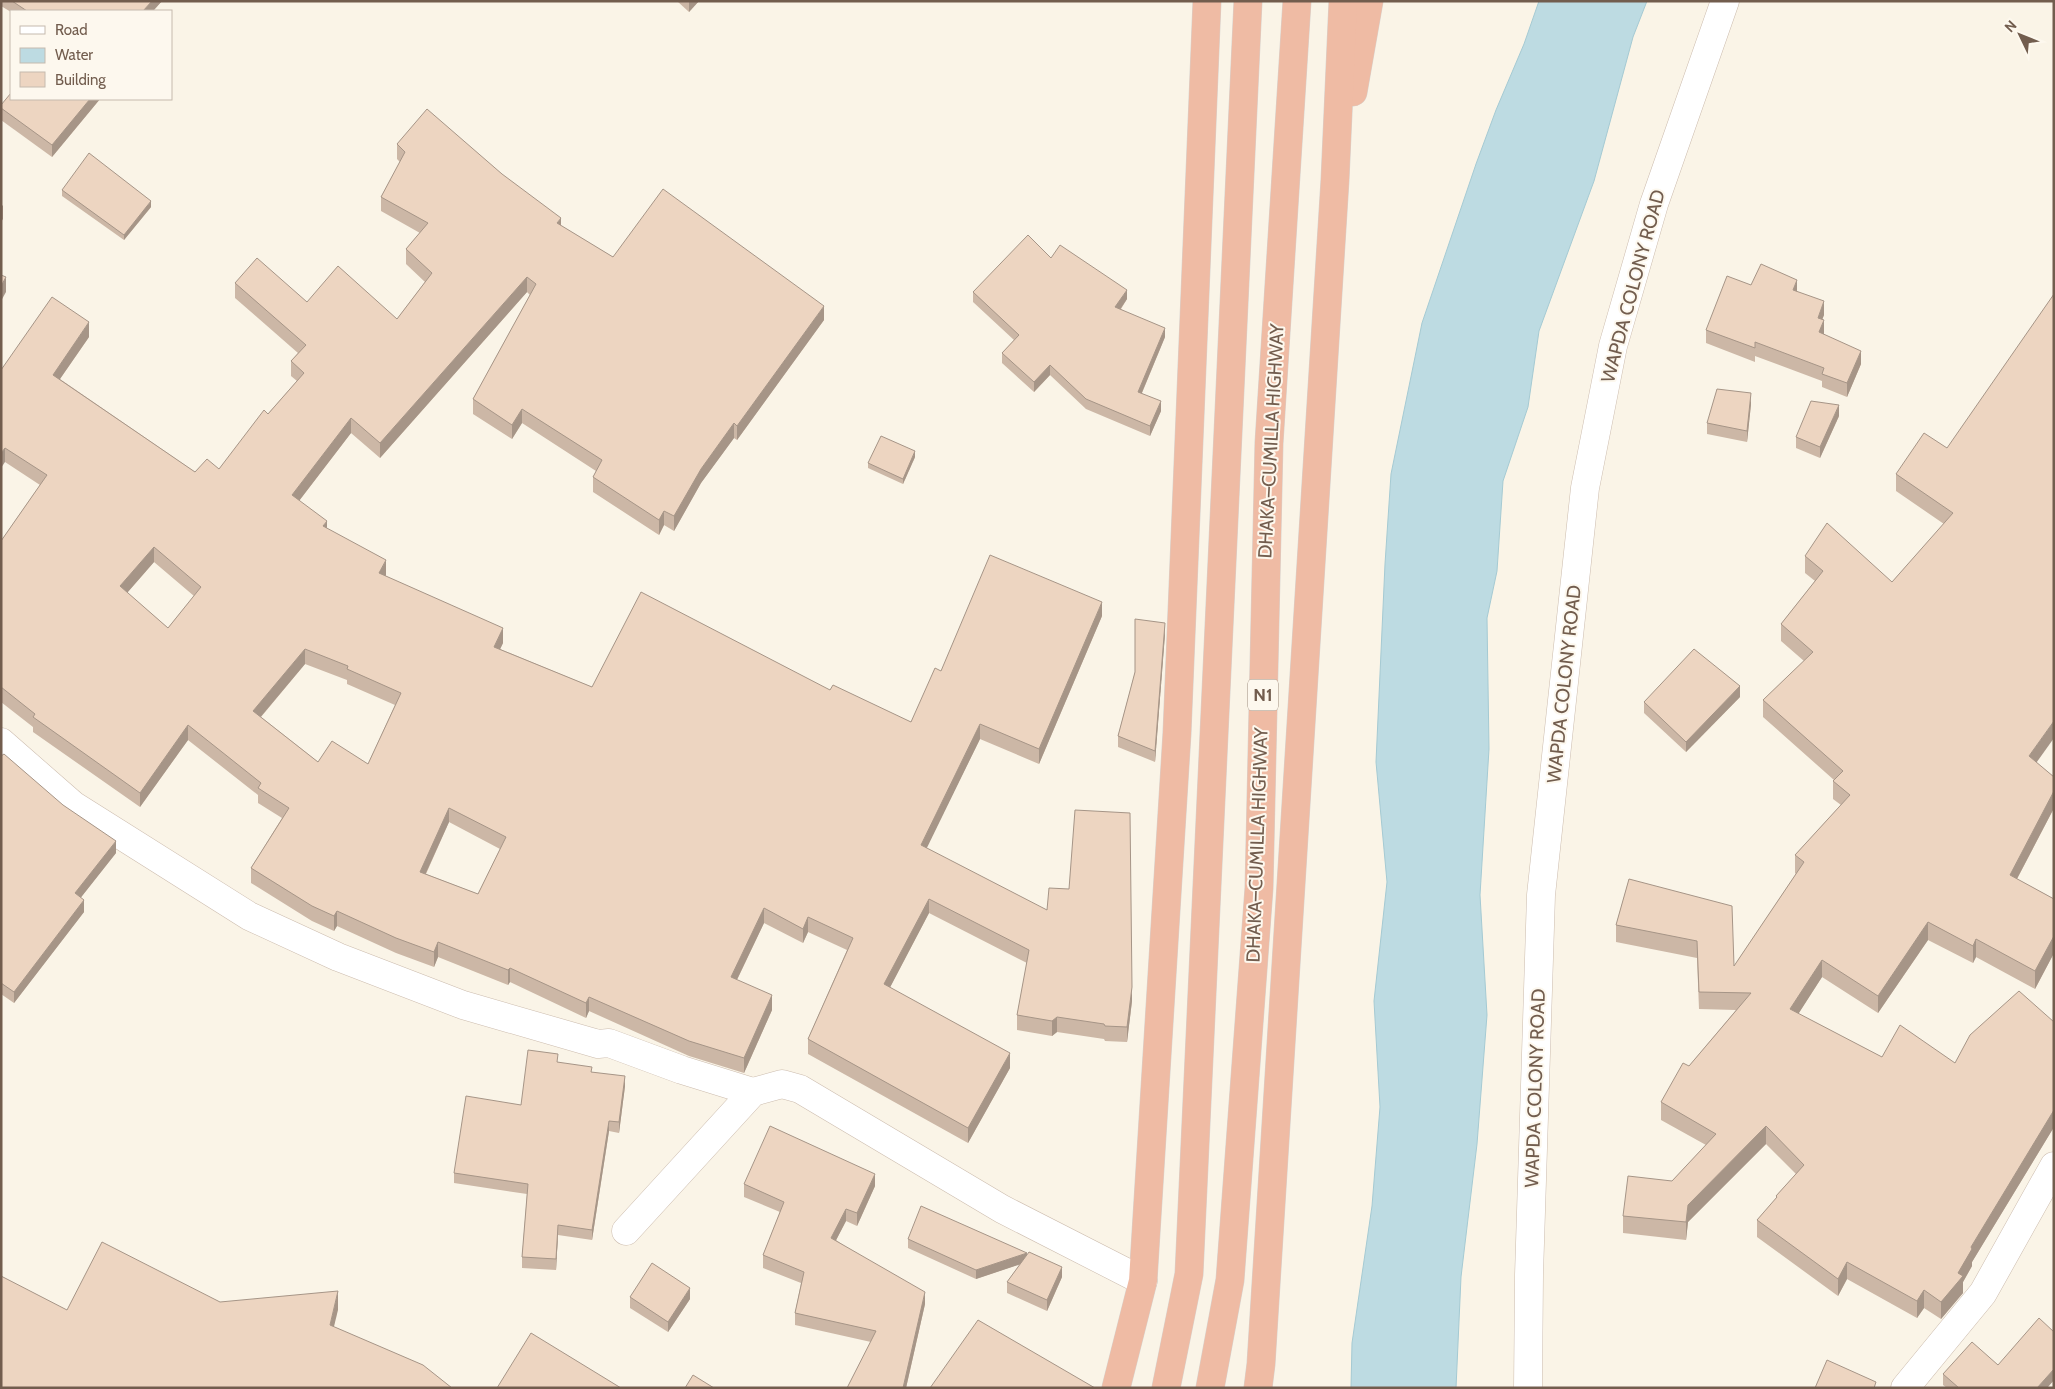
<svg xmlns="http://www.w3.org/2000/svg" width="2055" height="1389" viewBox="0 0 2055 1389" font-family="Cabin,sans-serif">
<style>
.water{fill:#bddbe2;stroke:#a5cad3}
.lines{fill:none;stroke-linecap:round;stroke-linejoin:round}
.street-casing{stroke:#ccbcae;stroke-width:29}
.highway-casing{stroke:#d8d2cd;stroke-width:29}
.street{stroke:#fff;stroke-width:28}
.highway{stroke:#efbba4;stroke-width:28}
.wall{fill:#ccb7a6;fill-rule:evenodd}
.shaded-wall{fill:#a69587}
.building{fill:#edd5c1;stroke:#a69587;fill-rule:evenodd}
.labels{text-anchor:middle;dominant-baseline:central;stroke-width:4;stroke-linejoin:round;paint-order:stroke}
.shield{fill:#fdf8ee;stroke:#9c8c7e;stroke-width:1}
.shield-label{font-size:18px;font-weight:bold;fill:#725d4e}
.street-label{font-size:19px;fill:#725d4e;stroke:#fdf8ee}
</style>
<rect width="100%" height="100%" fill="#faf4e7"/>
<!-- water -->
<polygon class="water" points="1539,1 1647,1 1633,37 1594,181 1539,331 1528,407 1503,481 1497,571 1487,618 1489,749 1480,895 1487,1015 1477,1144 1461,1277 1456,1388 1351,1388 1352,1343 1372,1206 1380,1107 1374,1001 1387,882 1376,762 1385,564 1391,474 1422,323 1476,164 1496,110 1524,44"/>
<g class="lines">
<defs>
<g id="street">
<polyline points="1,742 73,805 249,916 338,957 463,1005 598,1044 609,1043 682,1070 753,1092"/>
<polyline points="626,1231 753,1092 782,1084 800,1089 1002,1209 1143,1281"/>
<polyline points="1528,1388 1529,1275 1541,895 1585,488 1613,346 1654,204 1725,1"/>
<polyline points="1905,1388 1983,1293 2054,1166"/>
</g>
<g id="highway">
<polyline points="1353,92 1369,1"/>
<polyline points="1116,1388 1143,1281 1177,733 1207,1"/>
<polyline points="1166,1388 1189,1274 1248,1"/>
<polyline points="1210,1388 1230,1280 1259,888 1269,443 1297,1"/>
<polyline points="1258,1388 1261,1364 1335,180 1343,1"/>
</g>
</defs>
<!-- street casing -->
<use href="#street" class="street-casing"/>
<!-- highway casing -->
<use href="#highway" class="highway-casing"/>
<!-- street -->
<use href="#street" class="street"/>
<!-- highway -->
<use href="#highway" class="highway"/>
</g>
<!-- wall -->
<g class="wall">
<polygon points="1,1 162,1 153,11 11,11 11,12 1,6"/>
<polygon points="677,1 699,1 689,12"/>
<polygon points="100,99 52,157 1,120 1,105"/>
<path d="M397,144L561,226L613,257L824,320L737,440L734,438L701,483L674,531L664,525L659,535L593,492V477L596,471L522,423L512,439L473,414V399L530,295L527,292L380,458L351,433L299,501L327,528L386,575V576L503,643L500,649L592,687L830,690L911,722L941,671L1102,616L1039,764L980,739L926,848L1132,1001L1127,1042L1105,1041L1104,1039L1057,1032L1052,1036L1017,1030V1015L1027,963L929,913L890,987L1010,1068L968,1143L808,1054V1039L847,950L808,932L803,943L764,923L737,980L772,1010L744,1073L689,1056L589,1011L586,1018L510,982L508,985L438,957L434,967L396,953L337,926L334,931L312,921L251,883V868L282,818L258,803V795L188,740L140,807L33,732V727L1,702V541L40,485L5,462L1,370L89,337L60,379L195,472L219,469L297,381L291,376V361L298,353L235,298V283L307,302L397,319L425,282L406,264V249L420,233L381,211V197L400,162L397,159ZM154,562L194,596L168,628L127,593ZM305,664L347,680V684L395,705L368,764L318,762L261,717ZM449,822L500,849L478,894L426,874Z"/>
<polygon points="62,190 151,207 124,240 62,196"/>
<polygon points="1051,258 1127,299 1121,309 1165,337 1142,393 1161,411 1150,436 1086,409 1050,375 1034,392 1002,363 1002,353 1014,340 973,302 973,292"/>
<polygon points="1751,285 1797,291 1824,315 1822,319 1823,334 1861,364 1847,397 1822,387 1822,381 1755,356 1755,362 1706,343 1706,330"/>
<polygon points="1751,404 1747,442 1707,434 1707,423"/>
<polygon points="1839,416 1820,458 1796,448 1796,437"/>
<polygon points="1947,448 2036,762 2054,777 2054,808 2017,879 2054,899 2054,953 2035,989 1976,957 1973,963 1928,940 1878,1013 1822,977 1798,1014 1882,1057 1955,1063 2054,1022 2054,1127 1972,1262 1972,1266 1963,1282 1963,1293 1941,1319 1924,1308 1917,1318 1847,1279 1838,1296 1757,1237 1757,1220 1776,1199 1776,1196 1796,1174 1766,1144 1688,1222 1686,1240 1623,1233 1623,1216 1672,1181 1706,1145 1661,1120 1661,1102 1689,1066 1736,1010 1699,1009 1697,958 1616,942 1616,925 1629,879 1734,966 1796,874 1795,873 1795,855 1841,805 1833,799 1833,781 1834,780 1763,717 1763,700 1804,661 1781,641 1781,624 1815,581 1805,573 1805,556 1892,582 1944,524 1896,491 1896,474"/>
<polygon points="915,457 903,484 868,468 868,463"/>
<polygon points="1165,634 1155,762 1118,747 1118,736 1135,672"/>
<polygon points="1740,697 1686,752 1644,713 1644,702"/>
<polygon points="1,756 116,853 81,897 84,912 14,1003 1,994"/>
<polygon points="558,1062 592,1072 625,1086 619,1133 609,1131 592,1240 558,1235 556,1270 522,1268 522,1257 527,1194 454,1183 454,1173 521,1105"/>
<polygon points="744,1184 875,1186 857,1226 846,1221 836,1240 925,1304 906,1388 847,1388 871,1342 795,1325 795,1313 801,1283 763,1268 763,1255 780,1212 744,1197"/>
<polygon points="908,1239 1027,1255 1062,1277 1047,1311 1007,1293 1007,1282 1020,1264 976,1279 908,1248"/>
<polygon points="630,1297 690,1299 668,1332 630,1308"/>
<polygon points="2054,1332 2054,1380 2047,1388 1947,1388 1943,1385 1943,1374 1998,1365"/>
</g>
<!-- shaded-wall -->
<g class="shaded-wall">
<polygon points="152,1 162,1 153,11 143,11"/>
<polygon points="689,1 699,1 689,12"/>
<polygon points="90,99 100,99 52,157 52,145"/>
<polygon points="151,201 151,207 124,240 124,235"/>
<polygon points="3,205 3,219 1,222 1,207"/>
<polygon points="561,218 561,232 557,223"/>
<polygon points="6,277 6,292 1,301 1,286"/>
<polygon points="527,277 527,292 380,458 380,443"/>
<polygon points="1797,280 1797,293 1793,290"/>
<polygon points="1127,290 1127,299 1115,317 1115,307"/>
<polygon points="1824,301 1824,315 1818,331 1818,318"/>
<polygon points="824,306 824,320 737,440 737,426"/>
<polygon points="1824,320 1824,334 1819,346 1819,332"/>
<polygon points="89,322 89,337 53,389 53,375"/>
<polygon points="1165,328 1165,337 1138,402 1138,392"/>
<polygon points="1861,351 1861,364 1847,397 1847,383"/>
<polygon points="1050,365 1050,375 1034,392 1034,382"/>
<polygon points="1751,393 1751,404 1747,442 1747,431"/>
<polygon points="1161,401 1161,411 1150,436 1150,426"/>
<polygon points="1839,405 1839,416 1820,458 1820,447"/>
<polygon points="522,409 522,423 512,439 512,425"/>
<polygon points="351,418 351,433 292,510 292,495"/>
<polygon points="734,423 734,438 701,483 674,531 674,516 701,469"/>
<polygon points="5,448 5,462 1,468 1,453"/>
<polygon points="915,451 915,457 903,484 903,479"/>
<polygon points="664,511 664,525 659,535 659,520"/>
<polygon points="327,521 327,536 323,526"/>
<polygon points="154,547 154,562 120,601 120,586"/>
<polygon points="386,560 386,575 379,588 379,573"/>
<polygon points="1102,602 1102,616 1039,764 1039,749"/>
<polygon points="1165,623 1165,634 1155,762 1155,751"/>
<polygon points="503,628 503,643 494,662 494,647"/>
<polygon points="305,649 305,664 253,726 253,711"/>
<polygon points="1740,686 1740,697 1686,752 1686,742"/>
<polygon points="2054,721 2054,738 2029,773 2029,756"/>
<polygon points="980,724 980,739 921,860 921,845"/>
<polygon points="188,725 188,740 140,807 140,793"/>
<polygon points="2054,791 2054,808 2010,892 2010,875"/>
<polygon points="449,808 449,822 420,886 420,872"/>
<polygon points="116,841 116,853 75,905 75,893"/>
<polygon points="929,899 929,913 884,999 884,984"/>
<polygon points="84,900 84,912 14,1003 14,992"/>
<polygon points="764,908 764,923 731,992 731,977"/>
<polygon points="337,911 337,926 334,931 334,916"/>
<polygon points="808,917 808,932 803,943 803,929"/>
<polygon points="1928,922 1928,940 1878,1013 1878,996"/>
<polygon points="2054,936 2054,953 2035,989 2035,971"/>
<polygon points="1976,939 1976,957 1973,963 1973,946"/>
<polygon points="438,942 438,957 434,967 434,952"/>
<polygon points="1822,960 1822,977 1790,1027 1790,1009"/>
<polygon points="510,968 510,982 508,985 508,970"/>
<polygon points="1132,987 1132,1001 1127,1042 1127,1027"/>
<polygon points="772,995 772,1010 744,1073 744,1058"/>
<polygon points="589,997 589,1011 586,1018 586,1003"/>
<polygon points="1057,1017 1057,1032 1052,1036 1052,1021"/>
<polygon points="1010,1053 1010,1068 968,1143 968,1128"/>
<polygon points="625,1076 625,1086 619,1133 619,1122"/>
<polygon points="2054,1110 2054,1127 1972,1262 1972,1266 1963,1282 1963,1293 1941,1319 1941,1302 1971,1247"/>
<polygon points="609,1121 609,1131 592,1240 592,1230"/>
<polygon points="1766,1126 1766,1144 1688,1222 1686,1240 1686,1222 1688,1205"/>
<polygon points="875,1174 875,1186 857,1226 857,1213"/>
<polygon points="846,1209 846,1221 831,1250 831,1238"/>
<polygon points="558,1225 558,1235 556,1270 556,1259"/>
<polygon points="1027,1253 1027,1262 976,1279 976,1270"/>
<polygon points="1847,1262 1847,1279 1838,1296 1838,1279"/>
<polygon points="1062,1267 1062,1277 1047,1311 1047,1300"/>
<polygon points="690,1288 690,1299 668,1332 668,1322"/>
<polygon points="1924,1290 1924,1308 1917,1318 1917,1301"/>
<polygon points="338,1291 338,1310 330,1343 330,1325"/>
<polygon points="925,1292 925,1304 906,1388 903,1388"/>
<polygon points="2054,1369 2054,1380 2047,1388 2037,1388"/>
</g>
<!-- building -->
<g class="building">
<polygon points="12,1 152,1 143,11 27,11"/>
<polygon points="11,93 11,99 90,99 52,145 1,108 1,105"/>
<path d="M427,109L502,174L561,218L557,223L613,257L663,189L824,306L737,426L734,423L701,469L674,516L664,511L659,520L593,477L602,460L522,409L512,425L473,399L536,284L527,277L380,443L351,418L292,495L327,521L323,526L386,560L379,573L503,628L494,647L592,687L641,592L830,690L833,685L911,722L935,668L941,671L990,555L1102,602L1039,749L980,724L921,845L1047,910L1049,888L1069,889L1075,810L1130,813L1132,987L1127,1027L1105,1026L1104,1024L1057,1017L1052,1021L1017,1015L1029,950L929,899L884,984L1010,1053L968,1128L808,1039L853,938L808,917L803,929L764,908L731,977L772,995L744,1058L689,1041L589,997L586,1003L510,968L508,970L438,942L434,952L396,938L337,911L334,916L312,906L251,868L289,808L258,788L261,783L188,725L140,793L33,717L35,714L1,687V541L47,475L5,448L1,453V370L52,297L89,322L53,375L195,472L207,459L219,469L264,410L268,414L304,373L291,361L306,345L235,283L257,258L307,302L338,266L397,319L432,273L406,249L428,223L381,197L405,152L397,144ZM154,547L201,587L168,628L120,586ZM305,649L348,666L347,669L401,693L368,764L332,741L318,762L253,711ZM449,808L506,837L478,894L420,872Z"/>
<polygon points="89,153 151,201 124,235 62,190"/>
<polygon points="1028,235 1051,258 1060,245 1127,290 1115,307 1165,328 1138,392 1161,401 1150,426 1086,399 1050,365 1034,382 1002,353 1019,335 973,292"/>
<polygon points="1761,264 1797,280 1793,290 1824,301 1818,318 1824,320 1819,332 1861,351 1847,383 1822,374 1824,368 1755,342 1755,348 1706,330 1727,276 1751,285"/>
<polygon points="1,275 6,277 1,286"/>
<polygon points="2054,294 2054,721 2029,756 2054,777 2054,791 2010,875 2054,899 2054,936 2035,971 1976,939 1973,946 1928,922 1878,996 1822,960 1790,1009 1882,1057 1900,1025 1955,1063 1970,1035 2019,991 2054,1022 2054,1110 1971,1247 1972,1249 1958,1273 1963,1276 1941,1302 1924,1290 1917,1301 1847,1262 1838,1279 1757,1220 1777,1197 1776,1196 1804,1165 1766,1126 1688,1205 1686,1222 1623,1216 1628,1176 1672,1181 1716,1134 1661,1102 1683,1063 1689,1066 1751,993 1699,992 1697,941 1616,925 1629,879 1732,906 1734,966 1804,862 1795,855 1850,795 1833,781 1843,771 1763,700 1813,652 1781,624 1823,571 1805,556 1827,523 1892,582 1953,513 1896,474 1924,433 1947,448"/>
<polygon points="1717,389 1751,393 1747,431 1707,423"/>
<polygon points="1811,401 1839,405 1820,447 1796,437"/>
<polygon points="881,436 915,451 903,479 868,463"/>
<polygon points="1135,619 1165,623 1155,751 1118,736 1135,672"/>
<polygon points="1694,649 1740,686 1686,742 1644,702"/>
<polygon points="4,754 63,805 116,841 75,893 84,900 14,992 1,983 1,756"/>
<polygon points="528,1050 558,1054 557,1062 592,1067 591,1072 625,1076 619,1122 609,1121 592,1230 558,1225 556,1259 522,1257 528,1184 454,1173 466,1096 521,1105"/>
<polygon points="770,1126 875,1174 857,1213 846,1209 831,1238 925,1292 903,1388 847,1388 876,1331 795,1313 804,1272 763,1255 784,1202 744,1184"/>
<polygon points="921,1206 1027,1253 976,1270 908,1239"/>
<polygon points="102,1242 220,1302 338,1291 330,1325 423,1365 452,1388 1,1388 1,1276 67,1310"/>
<polygon points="1029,1252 1062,1267 1047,1300 1007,1282"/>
<polygon points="652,1263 690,1288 668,1322 630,1297"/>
<polygon points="2039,1318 2054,1332 2054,1369 2037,1388 1959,1388 1943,1374 1972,1342 1998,1365"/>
<polygon points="978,1320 1095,1388 930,1388"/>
<polygon points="531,1333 621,1388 497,1388"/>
<polygon points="1827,1360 1876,1382 1874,1388 1815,1388"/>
<polygon points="693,1375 714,1388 685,1388"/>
</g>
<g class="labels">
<!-- shield labels -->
<rect class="shield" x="1248" y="679.5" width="30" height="31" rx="4"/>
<g class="shield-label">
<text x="1263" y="695">N1</text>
</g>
<!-- street labels -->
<g class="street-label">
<text transform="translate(1633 286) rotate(-75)">WAPDA COLONY ROAD</text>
<text transform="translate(1271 441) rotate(-87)">DHAKA–CUMILLA HIGHWAY</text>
<text transform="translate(1564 684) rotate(-84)">WAPDA COLONY ROAD</text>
<text transform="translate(1257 845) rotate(-88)">DHAKA–CUMILLA HIGHWAY</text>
<text transform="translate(1535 1088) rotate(-88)">WAPDA COLONY ROAD</text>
</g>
</g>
<!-- border -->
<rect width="2055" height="1389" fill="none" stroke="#725d4e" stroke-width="5"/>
<!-- legend -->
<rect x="10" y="10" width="162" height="90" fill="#fdf8ee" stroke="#c5baae"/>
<rect x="20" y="26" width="25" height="8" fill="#ffffff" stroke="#c5baae"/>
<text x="55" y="35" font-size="15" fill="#725d4e">Road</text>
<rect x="20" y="48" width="25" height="15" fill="#bddbe2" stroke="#c5baae"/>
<text x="55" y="60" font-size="15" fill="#725d4e">Water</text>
<rect x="20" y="72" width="25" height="15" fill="#edd5c1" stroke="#c5baae"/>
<text x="55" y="85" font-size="15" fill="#725d4e">Building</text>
<!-- north arrow -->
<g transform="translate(2020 35) rotate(313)" stroke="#fdf8ee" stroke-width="4" paint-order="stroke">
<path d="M0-4L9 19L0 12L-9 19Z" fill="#725d4e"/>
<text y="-8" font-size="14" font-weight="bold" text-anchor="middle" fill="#725d4e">N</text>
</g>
</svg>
